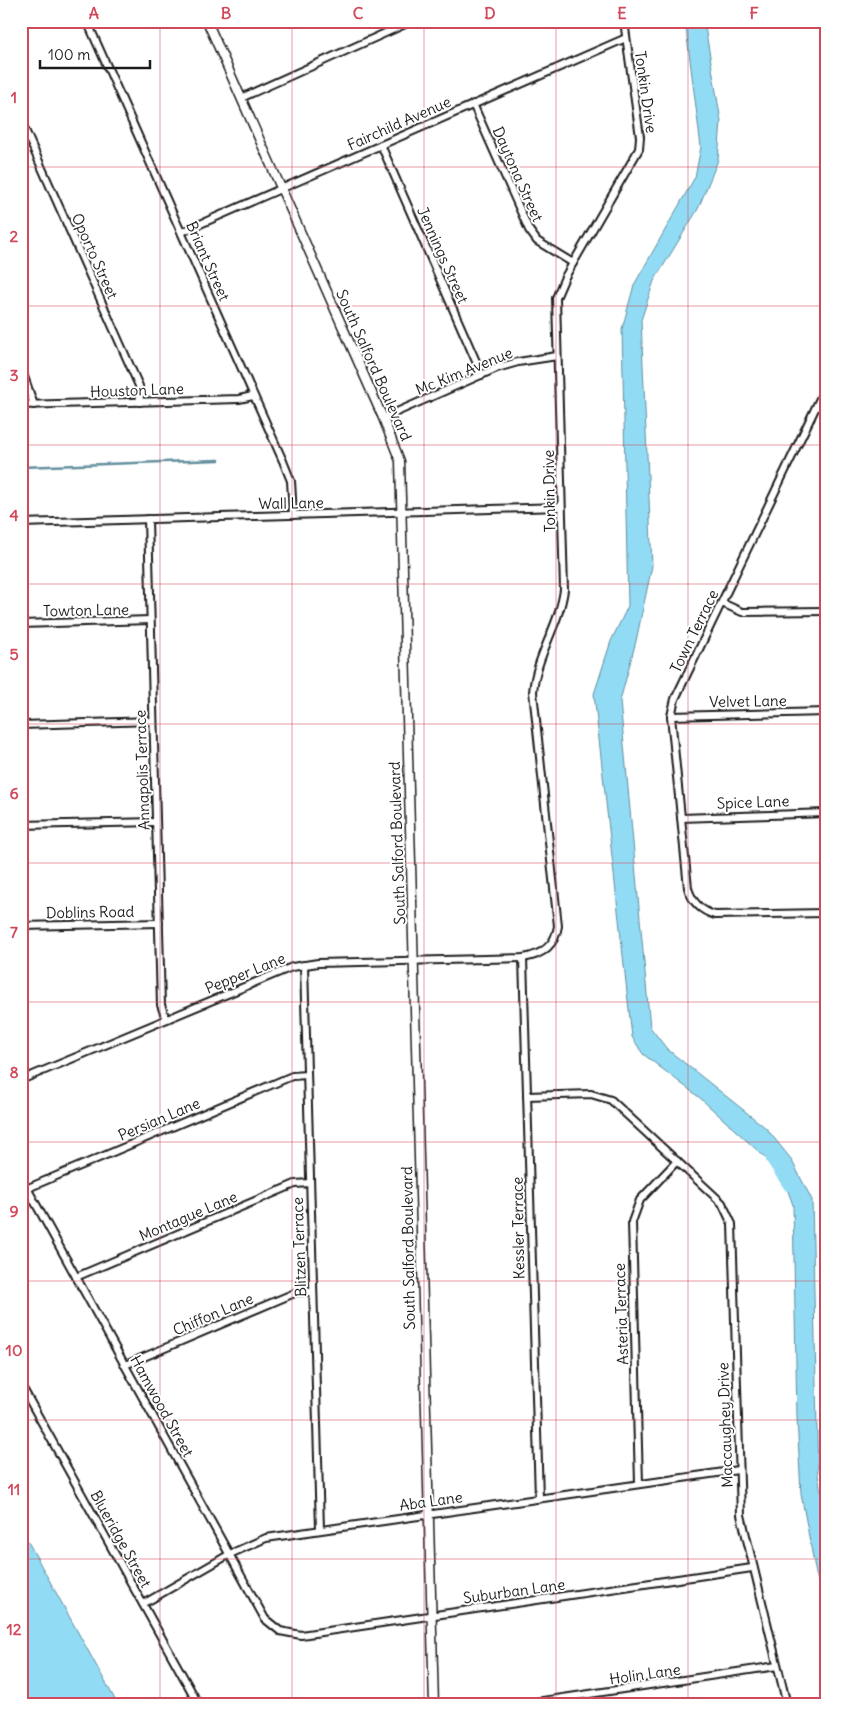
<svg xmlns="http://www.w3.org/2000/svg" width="847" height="1726" viewBox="0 0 847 1726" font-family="Delius,sans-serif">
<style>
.water{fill:#92dbf4;stroke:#638f9e}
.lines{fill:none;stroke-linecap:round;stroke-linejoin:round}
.stream{stroke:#638f9e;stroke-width:2.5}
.canal{stroke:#92dbf4;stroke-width:8}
.minor-casing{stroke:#1c1c1c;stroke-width:10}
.tertiary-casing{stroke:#1c1c1c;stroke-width:11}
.minor{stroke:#fff;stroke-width:6}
.tertiary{stroke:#fff;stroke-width:8}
.grid{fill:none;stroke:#d1495b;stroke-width:1;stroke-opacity:0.55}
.labels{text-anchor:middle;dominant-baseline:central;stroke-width:4;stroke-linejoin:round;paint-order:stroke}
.street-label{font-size:15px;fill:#1c1c1c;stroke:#fff}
.neatline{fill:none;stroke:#d1495b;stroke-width:2}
.grid-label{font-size:16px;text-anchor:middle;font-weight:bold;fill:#d1495b}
</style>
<rect width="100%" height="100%" fill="#fff"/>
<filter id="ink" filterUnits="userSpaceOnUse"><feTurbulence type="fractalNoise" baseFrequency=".02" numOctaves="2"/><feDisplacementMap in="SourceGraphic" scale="10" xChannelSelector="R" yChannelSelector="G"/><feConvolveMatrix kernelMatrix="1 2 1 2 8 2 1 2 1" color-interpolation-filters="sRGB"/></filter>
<g filter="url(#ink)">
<!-- water -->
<g class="water">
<polygon points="685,21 704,21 721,121 718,160 698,209 654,281 641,320 652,566 636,641 620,701 650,1027 667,1049 766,1128 791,1159 812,1200 818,1475 826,1517 826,1611 816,1574 801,1494 797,1418 793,1205 781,1172 700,1098 643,1054 632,1037 594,694 611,641 628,606 622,329 634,285 695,177 701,147"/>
<polygon points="21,1529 118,1705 21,1705"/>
</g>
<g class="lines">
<!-- stream -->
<polyline class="stream" points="21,467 219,460"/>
<!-- canal -->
<polyline class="canal" points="770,1160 788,1187"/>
<defs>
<g id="minor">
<polyline points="87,21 283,461 291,481 293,515"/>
<polyline points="241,98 412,21"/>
<polyline points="473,104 529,230 537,241 573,263"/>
<polyline points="21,121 139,386 140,402"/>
<polyline points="381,145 482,375"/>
<polyline points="182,232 626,38"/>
<polyline points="21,368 34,405"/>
<path d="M826,386L675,699L671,716L688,888C692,902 701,911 715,915L826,913"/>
<polyline points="21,405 239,399 253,396"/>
<polyline points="383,418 497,368 518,362 557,356"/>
<polyline points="148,519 161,1005 166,1019"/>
<polyline points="21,523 561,507"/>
<polyline points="722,603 742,612 826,611"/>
<polyline points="21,624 150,620"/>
<polyline points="671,716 826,712"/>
<polyline points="21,725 153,721"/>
<polyline points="681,818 826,813"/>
<polyline points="21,825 156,822"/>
<polyline points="21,926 159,923"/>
<polyline points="523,958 539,1498"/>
<polyline points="304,965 320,1529"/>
<path d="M21,1080L292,967L318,963L523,958C542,955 555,946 558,926L533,692C536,656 559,626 564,590L556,298L565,277L639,149L640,137L624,21"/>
<polyline points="527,1096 591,1094 611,1100 722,1203 732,1224 741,1515 787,1705"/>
<polyline points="27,1188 265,1619 280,1631 301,1635 752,1568"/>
<polyline points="21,1191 292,1076 307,1075"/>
<polyline points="76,1277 295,1184 310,1183"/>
<polyline points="125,1365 297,1292 313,1292"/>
<polyline points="21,1385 199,1705"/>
<polyline points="639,1483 632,1222 640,1200 677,1161"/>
<polyline points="143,1604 230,1554 266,1538 738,1470"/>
<polyline points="516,1705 777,1666"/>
</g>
<polyline id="tertiary" points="207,21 383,418 400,461 434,1705"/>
</defs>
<!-- minor casing -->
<use href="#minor" class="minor-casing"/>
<!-- tertiary casing -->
<use href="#tertiary" class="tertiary-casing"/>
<!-- minor -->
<use href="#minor" class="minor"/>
<!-- tertiary -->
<use href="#tertiary" class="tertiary"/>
</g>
</g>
<!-- grid -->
<path class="grid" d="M160,21V1705M292,21V1705M424,21V1705M556,21V1705M688,21V1705M21,167H826M21,306H826M21,445H826M21,584H826M21,724H826M21,863H826M21,1002H826M21,1142H826M21,1281H826M21,1420H826M21,1559H826"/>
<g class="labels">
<!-- street labels -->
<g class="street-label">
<text transform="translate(646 92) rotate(82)">Tonkin Drive</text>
<text transform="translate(399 123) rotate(-24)">Fairchild Avenue</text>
<text transform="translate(518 174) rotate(66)">Daytona Street</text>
<text transform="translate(443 255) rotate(66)">Jennings Street</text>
<text transform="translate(95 256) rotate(66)">Oporto Street</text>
<text transform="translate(208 261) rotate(66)">Briant Street</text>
<text transform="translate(374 365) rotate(66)">South Salford Boulevard</text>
<text transform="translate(464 371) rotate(-22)">Mc Kim Avenue</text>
<text transform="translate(137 390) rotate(-2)">Houston Lane</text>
<text transform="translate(549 491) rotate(-91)">Tonkin Drive</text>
<text transform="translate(291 503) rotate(-1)">Wall Lane</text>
<text transform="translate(86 610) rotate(-1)">Towton Lane</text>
<text transform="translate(694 631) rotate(-64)">Town Terrace</text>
<text transform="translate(748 701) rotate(-1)">Velvet Lane</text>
<text transform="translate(142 770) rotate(-92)">Annapolis Terrace</text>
<text transform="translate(753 802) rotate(-2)">Spice Lane</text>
<text transform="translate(397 843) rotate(-92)">South Salford Boulevard</text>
<text transform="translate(90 912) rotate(-1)">Doblins Road</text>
<text transform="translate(245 973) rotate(-22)">Pepper Lane</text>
<text transform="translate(159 1119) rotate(-23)">Persian Lane</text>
<text transform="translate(188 1216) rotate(-23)">Montague Lane</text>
<text transform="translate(518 1228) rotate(-91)">Kessler Terrace</text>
<text transform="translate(299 1247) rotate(-92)">Blitzen Terrace</text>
<text transform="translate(408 1248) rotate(-91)">South Salford Boulevard</text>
<text transform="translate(213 1314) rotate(-23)">Chiffon Lane</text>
<text transform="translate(621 1314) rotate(-92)">Asteria Terrace</text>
<text transform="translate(162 1406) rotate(61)">Hamwood Street</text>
<text transform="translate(725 1425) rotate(-92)">Maccaughey Drive</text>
<text transform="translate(431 1501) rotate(-8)">Aba Lane</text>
<text transform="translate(121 1539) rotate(61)">Blueridge Street</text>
<text transform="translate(514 1591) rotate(-8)">Suburban Lane</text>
<text transform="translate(645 1674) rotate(-8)">Holin Lane</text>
</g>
</g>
<!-- margin -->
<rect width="847" height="1726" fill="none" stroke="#fff" stroke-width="55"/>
<!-- scale -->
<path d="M40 60v8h110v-8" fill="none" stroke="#1c1c1c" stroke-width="2.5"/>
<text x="48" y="60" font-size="15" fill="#1c1c1c" stroke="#ffffff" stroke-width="4" paint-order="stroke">100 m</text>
<rect x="28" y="28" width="792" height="1670" class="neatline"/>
<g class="grid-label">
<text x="94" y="19">A</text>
<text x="226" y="19">B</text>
<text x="358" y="19">C</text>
<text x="490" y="19">D</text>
<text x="622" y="19">E</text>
<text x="754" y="19">F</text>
<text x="14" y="103">1</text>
<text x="14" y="242">2</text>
<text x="14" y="381">3</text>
<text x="14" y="521">4</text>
<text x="14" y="660">5</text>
<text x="14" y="799">6</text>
<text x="14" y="938">7</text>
<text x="14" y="1078">8</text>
<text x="14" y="1217">9</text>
<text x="14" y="1356">10</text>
<text x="14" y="1495">11</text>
<text x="14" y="1635">12</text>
</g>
</svg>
